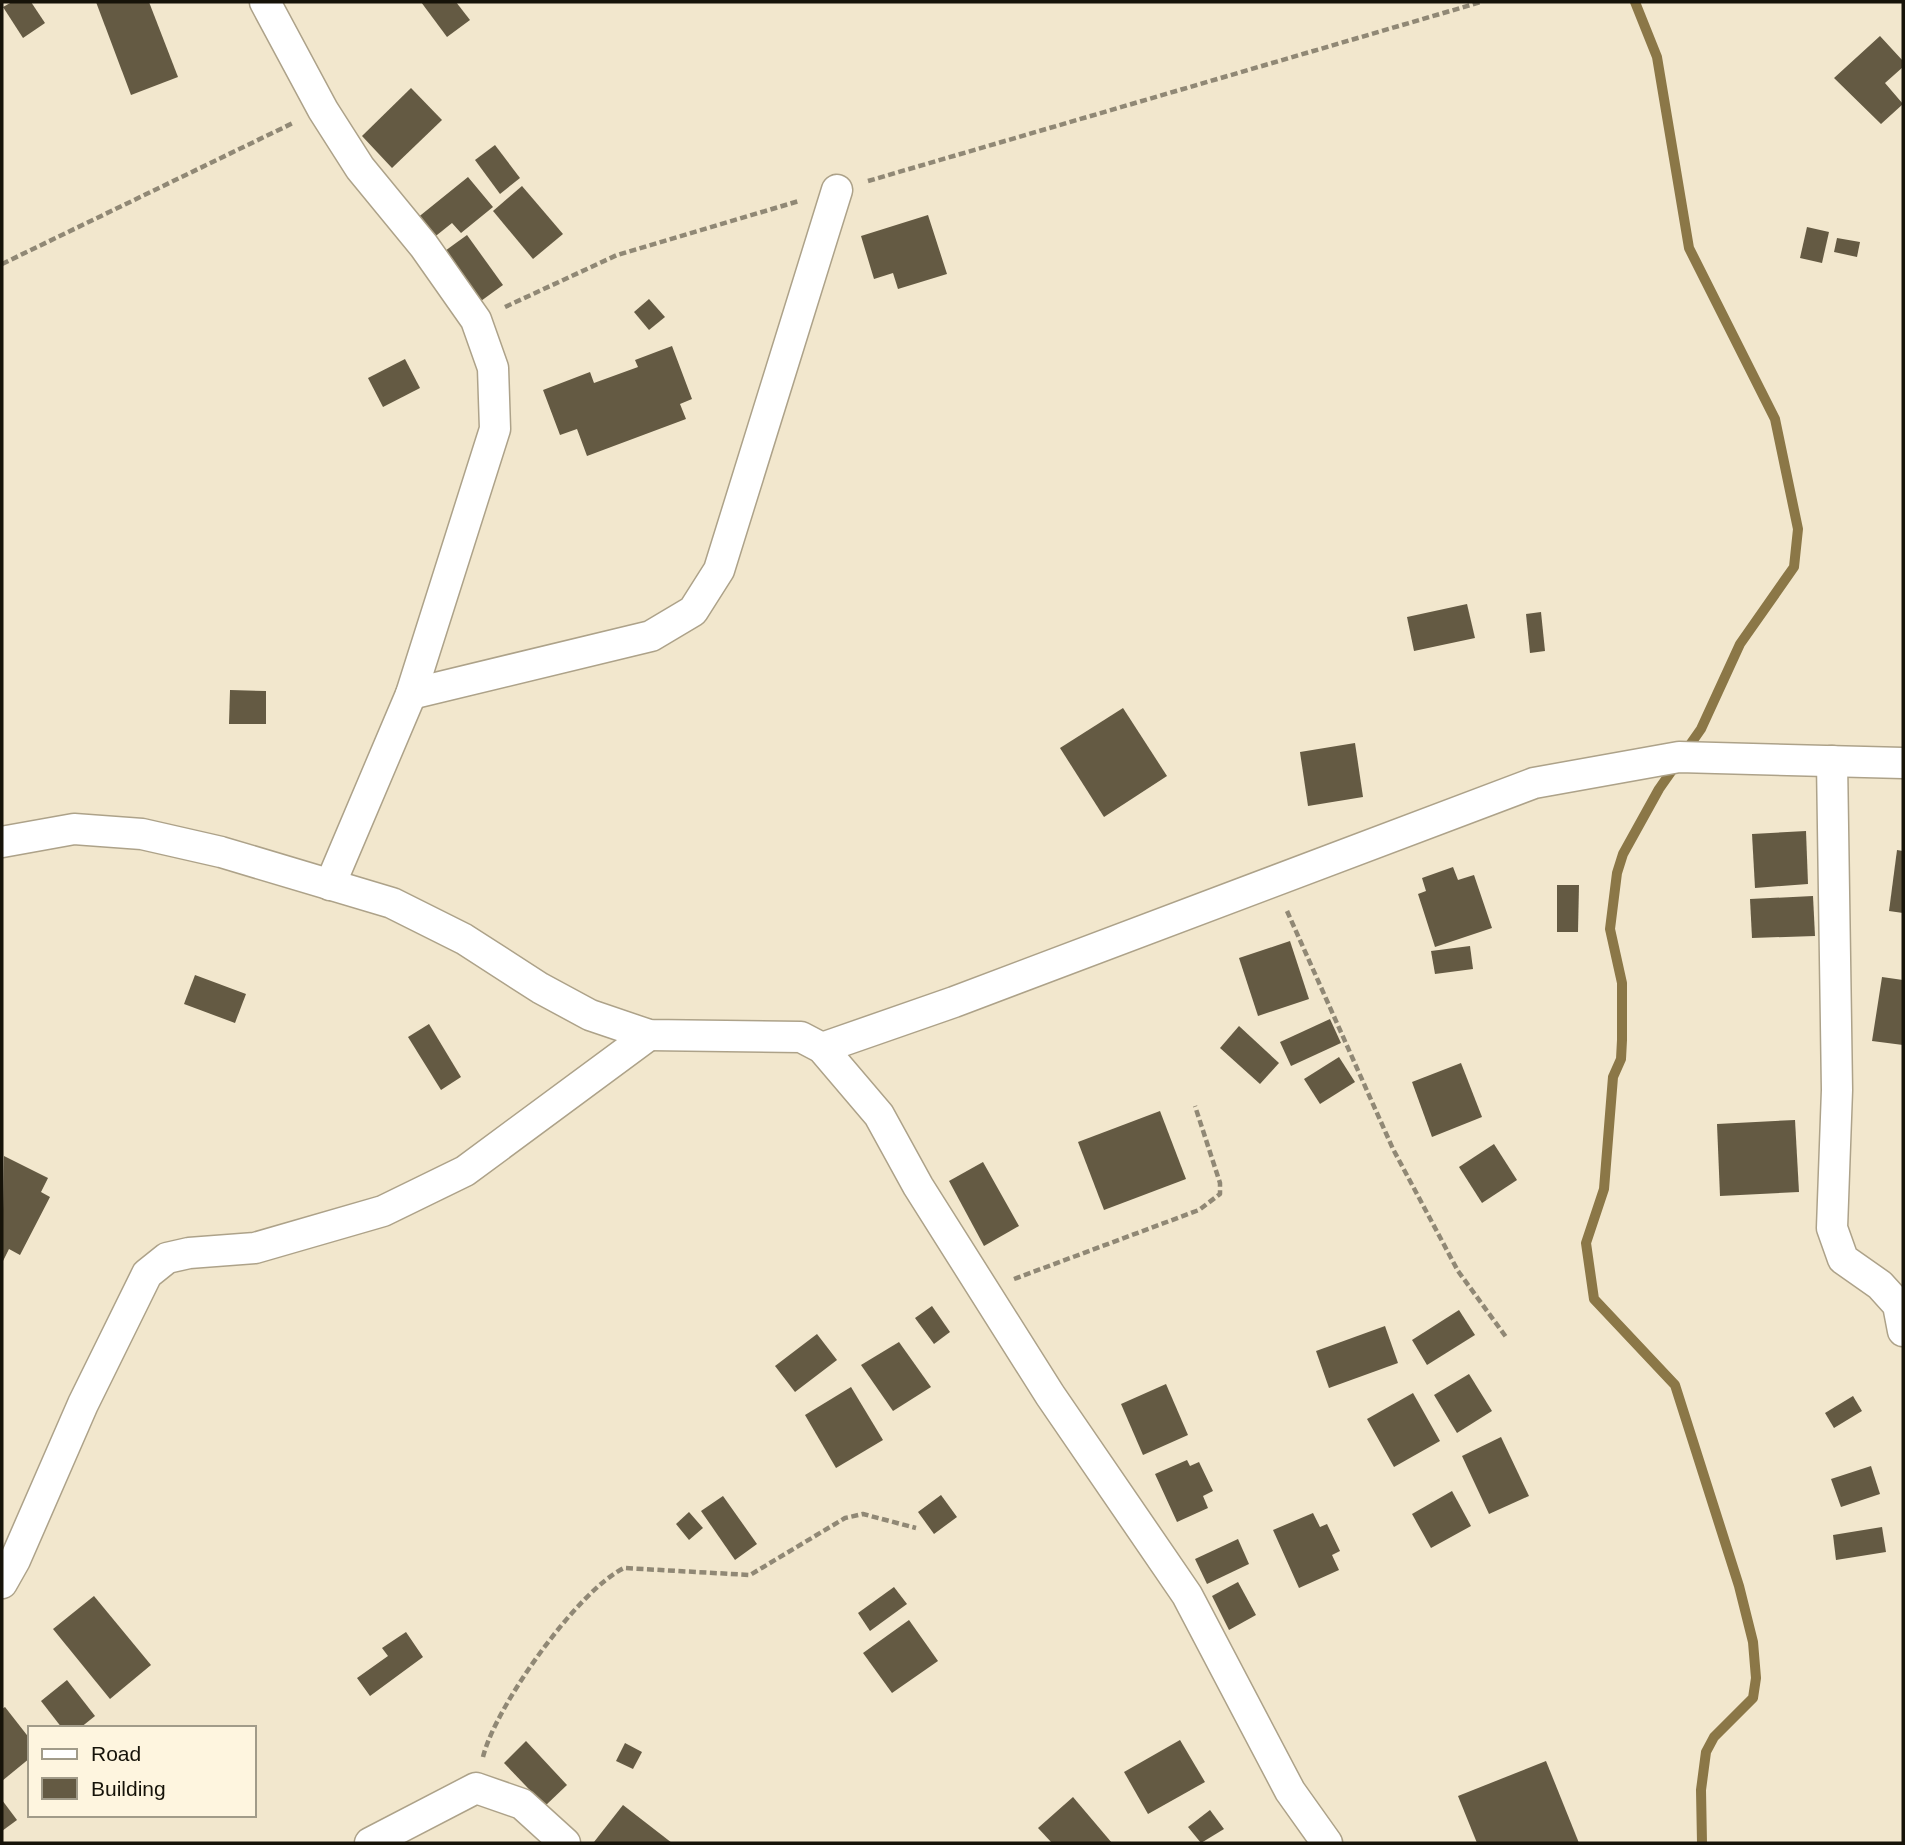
<svg xmlns="http://www.w3.org/2000/svg" width="1905" height="1845" viewBox="0 0 1905 1845" font-family="Arial,sans-serif">
<style>
.lines{fill:none;stroke-linecap:round;stroke-linejoin:round}
.stream{stroke:#8b7747;stroke-width:10}
.building{fill:#645a43}
.minor-casing{stroke:#ada289;stroke-width:33}
.path{stroke:#908875;stroke-width:4.5;stroke-dasharray:7 3.5;stroke-linecap:butt}
.minor{stroke:#fff;stroke-width:30}
</style>
<rect width="100%" height="100%" fill="#f2e7cd"/>
<g class="lines">
<!-- stream -->
<polyline class="stream" points="1635,2 1657,57 1689,248 1775,419 1798,529 1794,567 1740,644 1701,729 1659,789 1623,854 1617,873 1610,929 1622,983 1622,1040 1621,1059 1613,1077 1604,1189 1586,1243 1594,1299 1675,1385 1739,1586 1753,1642 1756,1678 1753,1698 1714,1737 1706,1752 1701,1790 1702,1843"/>
</g>
<!-- building -->
<g class="building">
<polygon points="12,2 31,2 45,23 23,38 3,7"/>
<polygon points="96,2 149,2 178,77 131,95"/>
<polygon points="421,2 456,2 470,20 447,37"/>
<polygon points="1880,36 1903,61 1903,67 1885,83 1903,104 1881,124 1834,78"/>
<polygon points="411,88 442,120 392,168 362,136"/>
<polygon points="495,145 520,178 500,194 475,160"/>
<polygon points="468,177 493,207 461,233 452,223 427,243 411,223"/>
<polygon points="522,186 563,234 533,259 493,211"/>
<polygon points="928,215 947,274 898,289 893,273 874,279 861,236"/>
<polygon points="1807,227 1829,232 1822,263 1800,258"/>
<polygon points="467,235 503,285 474,306 438,256"/>
<polygon points="1837,238 1860,242 1857,257 1834,252"/>
<polygon points="649,299 665,317 649,330 634,312"/>
<polygon points="672,346 692,399 680,404 686,419 587,456 577,429 560,435 543,390 590,372 594,383 638,367 635,360"/>
<polygon points="405,359 420,388 383,407 368,378"/>
<polygon points="1467,604 1475,638 1414,651 1407,617"/>
<polygon points="1541,612 1545,651 1530,653 1526,614"/>
<polygon points="230,690 266,691 266,724 229,724"/>
<polygon points="1123,708 1167,776 1104,817 1060,748"/>
<polygon points="1355,743 1363,797 1308,806 1300,752"/>
<polygon points="1806,831 1808,884 1755,888 1752,834"/>
<polygon points="1897,850 1903,851 1903,913 1889,911"/>
<polygon points="1453,867 1458,880 1474,875 1492,928 1435,947 1418,894 1426,891 1422,878"/>
<polygon points="1557,885 1579,885 1578,932 1557,932"/>
<polygon points="1813,896 1815,936 1752,938 1750,899"/>
<polygon points="1290,941 1309,999 1258,1016 1239,958"/>
<polygon points="1470,946 1473,969 1435,974 1431,951"/>
<polygon points="195,975 246,994 235,1023 184,1004"/>
<polygon points="1882,977 1903,980 1903,1045 1872,1041"/>
<polygon points="1330,1019 1341,1043 1291,1066 1280,1042"/>
<polygon points="429,1024 461,1077 441,1090 408,1037"/>
<polygon points="1239,1026 1279,1063 1260,1084 1220,1048"/>
<polygon points="1339,1057 1355,1082 1320,1104 1304,1079"/>
<polygon points="1461,1063 1482,1117 1432,1137 1412,1082"/>
<polygon points="1160,1111 1186,1179 1104,1210 1078,1142"/>
<polygon points="1795,1120 1799,1192 1720,1196 1717,1124"/>
<polygon points="1494,1144 1517,1180 1482,1203 1459,1167"/>
<polygon points="4,1156 48,1178 41,1192 50,1197 20,1255 9,1249 2,1263"/>
<polygon points="983,1162 1019,1226 984,1246 949,1181"/>
<polygon points="932,1306 950,1332 934,1344 915,1318"/>
<polygon points="1459,1310 1475,1335 1427,1365 1412,1340"/>
<polygon points="1385,1326 1398,1363 1329,1388 1316,1351"/>
<polygon points="817,1334 837,1360 795,1392 775,1366"/>
<polygon points="899,1342 931,1387 893,1411 861,1365"/>
<polygon points="1469,1374 1492,1411 1457,1433 1434,1395"/>
<polygon points="1166,1384 1188,1435 1143,1455 1121,1404"/>
<polygon points="851,1387 883,1440 836,1468 805,1415"/>
<polygon points="1413,1393 1440,1441 1394,1467 1367,1419"/>
<polygon points="1853,1396 1862,1411 1834,1428 1825,1413"/>
<polygon points="1501,1437 1529,1496 1489,1514 1462,1456"/>
<polygon points="1187,1460 1190,1466 1199,1462 1213,1491 1203,1496 1208,1508 1177,1522 1155,1474"/>
<polygon points="1871,1466 1880,1494 1841,1507 1831,1479"/>
<polygon points="1452,1491 1471,1526 1431,1548 1412,1514"/>
<polygon points="941,1495 957,1517 934,1534 918,1512"/>
<polygon points="723,1496 757,1544 735,1560 701,1511"/>
<polygon points="689,1512 703,1528 689,1540 676,1524"/>
<polygon points="1313,1513 1320,1527 1327,1524 1340,1551 1332,1555 1339,1570 1299,1588 1273,1530"/>
<polygon points="1882,1527 1886,1552 1836,1560 1833,1535"/>
<polygon points="1238,1539 1249,1564 1207,1584 1195,1559"/>
<polygon points="1238,1582 1256,1615 1229,1630 1212,1596"/>
<polygon points="894,1587 907,1604 870,1631 858,1613"/>
<polygon points="94,1596 151,1665 110,1699 53,1629"/>
<polygon points="909,1620 938,1661 892,1693 863,1653"/>
<polygon points="406,1632 423,1657 370,1696 357,1678 388,1656 382,1648"/>
<polygon points="67,1680 95,1716 80,1728 62,1728 41,1701"/>
<polygon points="5,1707 30,1739 30,1758 2,1781 2,1709"/>
<polygon points="1180,1740 1205,1782 1148,1814 1124,1772"/>
<polygon points="526,1741 567,1785 545,1806 504,1763"/>
<polygon points="625,1743 642,1752 633,1769 616,1761"/>
<polygon points="1546,1761 1579,1843 1477,1843 1458,1796"/>
<polygon points="1073,1797 1112,1843 1052,1843 1038,1828"/>
<polygon points="2,1800 17,1820 2,1831"/>
<polygon points="623,1805 672,1843 594,1842"/>
<polygon points="1210,1810 1224,1829 1201,1843 1188,1827"/>
</g>
<g class="lines">
<defs>
<g id="minor">
<polyline points="265,2 323,110 360,168 424,246 476,320 493,368 495,429 411,694 330,885"/>
<polyline points="411,694 651,636 693,611 719,570 837,190"/>
<polyline points="1832,761 1837,1090 1832,1228 1843,1259 1880,1285 1898,1305 1903,1331"/>
<polyline points="2,842 74,829 142,834 221,852 392,903 464,939 540,988 590,1015 649,1035 801,1037 822,1048 879,1115 918,1186 1050,1395 1187,1595 1290,1791 1327,1843"/>
<polyline points="822,1048 954,1002 1534,783 1679,757 1903,763"/>
<polyline points="2,1583 15,1560 83,1404 147,1274 167,1258 189,1253 255,1248 383,1211 465,1171 649,1035"/>
<polyline points="370,1843 476,1788 522,1804 565,1843"/>
</g>
</defs>
<!-- minor casing -->
<use href="#minor" class="minor-casing"/>
<!-- path -->
<g class="path">
<polyline points="868,181 1481,2"/>
<polyline points="2,264 293,123"/>
<polyline points="505,307 617,255 799,201"/>
<polyline points="1287,911 1393,1149 1458,1271 1506,1337"/>
<polyline points="1014,1279 1199,1210 1220,1194 1220,1183 1195,1106"/>
<path d="M483,1757C495,1707 578,1590 624,1568L750,1575L845,1518L863,1514L916,1528"/>
</g>
<!-- minor -->
<use href="#minor" class="minor"/>
</g>
<!-- border -->
<rect width="1905" height="1845" fill="none" stroke="#161309" stroke-width="7"/>
<!-- legend -->
<rect x="28" y="1726" width="228" height="91" fill="#fef5df" stroke="#a19b89" stroke-width="2"/>
<rect x="42" y="1749" width="35" height="10" fill="#ffffff" stroke="#a19b89" stroke-width="2"/>
<text x="91" y="1761" font-size="21" fill="#161309">Road</text>
<rect x="42" y="1778" width="35" height="21" fill="#645a43" stroke="#a19b89" stroke-width="2"/>
<text x="91" y="1796" font-size="21" fill="#161309">Building</text>
</svg>
